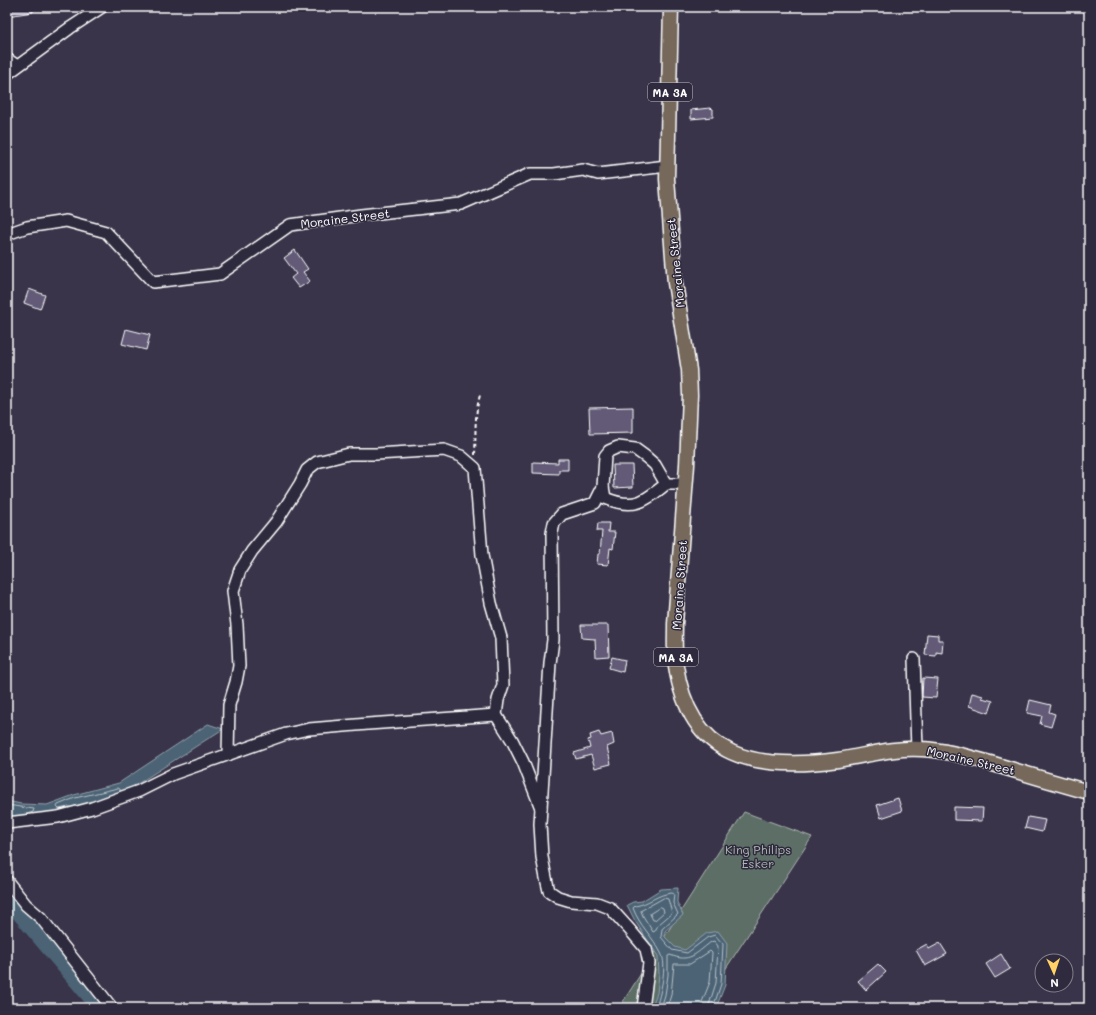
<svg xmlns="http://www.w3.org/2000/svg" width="1096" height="1015" viewBox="0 0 1096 1015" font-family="Mali,sans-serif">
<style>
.green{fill:#5c6e66;stroke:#aeb6b2}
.water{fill:#4b6375;stroke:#93a1ac}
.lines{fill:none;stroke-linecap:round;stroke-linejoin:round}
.shore{stroke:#b7c1c8;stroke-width:1}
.river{stroke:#4b6375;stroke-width:18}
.building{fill:#625a77;stroke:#fff}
.minor-casing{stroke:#fff;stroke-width:14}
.major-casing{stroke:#fff;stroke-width:17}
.path{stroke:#fff;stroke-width:2;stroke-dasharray:4 3;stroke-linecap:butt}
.minor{stroke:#2f2a3d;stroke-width:11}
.major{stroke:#76695c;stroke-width:14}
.labels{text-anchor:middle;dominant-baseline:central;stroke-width:3;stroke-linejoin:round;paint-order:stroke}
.shield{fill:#2f2a3d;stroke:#c1bfc5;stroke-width:1}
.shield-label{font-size:11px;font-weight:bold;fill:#fff}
.street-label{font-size:12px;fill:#fff;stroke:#2f2a3d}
.park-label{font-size:12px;fill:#aeb6b2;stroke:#2f2a3d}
</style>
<rect width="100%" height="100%" fill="#393449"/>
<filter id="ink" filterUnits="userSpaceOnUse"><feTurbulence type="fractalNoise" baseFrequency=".025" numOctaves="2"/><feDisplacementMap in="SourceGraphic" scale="8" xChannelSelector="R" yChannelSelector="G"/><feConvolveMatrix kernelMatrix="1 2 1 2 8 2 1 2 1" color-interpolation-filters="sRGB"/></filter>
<g filter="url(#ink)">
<!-- green -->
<polygon class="green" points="744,812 812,837 700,1008 619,1008"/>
<!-- water -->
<g class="water">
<polygon points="208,724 223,729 114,799 92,808 7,821 7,801 21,804 47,805 74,795 119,783"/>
<polygon points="678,888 677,902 683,915 665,931 665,937 675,947 685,950 707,933 718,931 727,943 725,985 716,1008 651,1008 657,993 659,974 658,956 635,921 627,905 633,902 642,901 661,889"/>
</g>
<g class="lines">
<!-- shore -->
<g class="shore">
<polyline points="7,805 34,809 33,812 24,815"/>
<polyline points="69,807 59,809 57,807 58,805 75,798 118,788 120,789 120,791"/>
<polygon points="664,898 668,899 672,913 658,925 655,931 653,932 643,916 641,911"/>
<polygon points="661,907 663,908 664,912 655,920 653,920 650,914"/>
<path d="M656,1008C660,995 668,965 661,953C653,937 639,925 633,908L635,906C649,904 657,894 672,893L674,894L673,903L678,914L662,929L661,937L672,950L687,953L708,937L715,935L723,944L721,984L713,1008"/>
<path d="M661,1008L665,995L668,975V956L670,955C690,963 695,954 711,942L714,941L718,946L716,983L708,1008"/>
<polyline points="667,1008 671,995 674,964 690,964 710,951 712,953 710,982 702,1002 702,1008"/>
</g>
<!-- river -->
<polyline class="river" points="7,897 101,1008"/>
</g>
<!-- building -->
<g class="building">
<polygon points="7,7 33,7 33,12 7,16"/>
<polygon points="710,108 713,109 713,117 691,119 691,110"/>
<polygon points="295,250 308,269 303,272 310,281 299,288 291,278 296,274 284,258"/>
<polygon points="29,289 45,295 40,309 24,303"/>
<polygon points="126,329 150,335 146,350 122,344"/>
<polygon points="633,407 633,433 590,434 589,408"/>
<polygon points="558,459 568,459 568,470 559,470 559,474 533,473 533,462 558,463"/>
<polygon points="613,465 632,465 633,487 614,488"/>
<polygon points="598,523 609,523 608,532 615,532 613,549 610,548 608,565 597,564 598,554 600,554 602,531 597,531"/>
<polygon points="581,625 608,625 609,656 596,657 595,639 582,638"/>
<polygon points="927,634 938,635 938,640 943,640 942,653 936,652 936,656 925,655"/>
<polygon points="612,657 625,660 623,672 609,668"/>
<polygon points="923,678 938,679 936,698 922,697"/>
<polygon points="972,693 983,696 982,698 993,701 989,713 969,706"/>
<polygon points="1030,700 1051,705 1049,712 1055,714 1051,727 1040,724 1042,716 1027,713"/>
<polygon points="599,732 601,736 612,733 614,744 607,747 611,764 595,768 591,755 576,759 574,753 590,748 588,740 591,739 590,735"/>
<polygon points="898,798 902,811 881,818 877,805"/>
<polygon points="954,807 983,808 982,821 954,820"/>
<polygon points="1028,817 1045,820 1042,832 1025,828"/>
<polygon points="940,943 947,954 925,966 916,950 927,944 929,949"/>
<polygon points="1001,954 1010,969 995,978 986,964"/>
<polygon points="878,964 886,972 866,990 858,981"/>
</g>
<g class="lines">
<defs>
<g id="minor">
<polyline points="7,59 17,66"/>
<polyline points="7,74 70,28 102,7"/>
<polyline points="7,234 27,227 66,221 106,232 153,282 220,274 290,225 361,215 461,204 530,174 554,174 583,170 598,174 667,166"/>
<path d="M666,484C644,502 634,510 605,498L603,487L605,456L609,451L618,447L635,449L646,457L655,465L666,484H686"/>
<polyline points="603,487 595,503 562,514 554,523 552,533 553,640 550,663 540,824 542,857 546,878 549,891 558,897 571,901 597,903 610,908 630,930 646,949 649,963 643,1008"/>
<polyline points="914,659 917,749"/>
<polyline points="228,755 229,705 236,682 239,666 237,625 233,591 240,570 252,551 276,522 300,484 307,470 317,462 349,454 376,454 444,450 461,456 475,468 482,555 491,603 501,638 503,685 498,700 496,715 512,740 523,762 541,808"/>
<polyline points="7,823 58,817 92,808 139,791 173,774 286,734 309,729 368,724 496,715"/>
<polyline points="7,881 26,905 41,918 112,1008"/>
</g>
<path id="major" d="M671,7L667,179L675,283L689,370L690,395L687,465L675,624C675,638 674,652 676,666C690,760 757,771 838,760C865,756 893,747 922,749C945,750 968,757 990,763C1023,773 1056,783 1089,792"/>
</defs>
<!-- minor casing -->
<use href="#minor" class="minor-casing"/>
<!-- major casing -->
<use href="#major" class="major-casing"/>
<!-- path -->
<path class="path" d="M475,455C476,433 474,417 480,395"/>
<!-- minor -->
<use href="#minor" class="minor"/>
<!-- major -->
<use href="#major" class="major"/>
</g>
</g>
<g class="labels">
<!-- shield labels -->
<g class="shield">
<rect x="648" y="83" width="44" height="18" rx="3"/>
<rect x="654" y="648" width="44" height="18" rx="3"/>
</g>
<g class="shield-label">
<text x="670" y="92">MA 3A</text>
<text x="676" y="657">MA 3A</text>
</g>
<!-- street labels -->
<g class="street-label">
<text transform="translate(345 218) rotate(-7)">Moraine Street</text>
<text transform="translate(675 263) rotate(-96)">Moraine Street</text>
<text transform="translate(679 585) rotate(-86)">Moraine Street</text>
<text transform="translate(971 760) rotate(13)">Moraine Street</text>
</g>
<!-- park labels -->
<g class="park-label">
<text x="758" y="849">King Philips<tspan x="758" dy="14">Esker</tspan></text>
</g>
</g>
<!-- margin -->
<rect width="1096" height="1015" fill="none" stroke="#2f2a3d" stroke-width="24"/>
<rect x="12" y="12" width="1072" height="991" fill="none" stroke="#fff" stroke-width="1.5" filter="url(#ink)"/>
<!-- north arrow -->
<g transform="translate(1054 973) rotate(177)"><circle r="19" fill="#2f2a3d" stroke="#827f8b"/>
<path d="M0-3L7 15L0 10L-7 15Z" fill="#ffd166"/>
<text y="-6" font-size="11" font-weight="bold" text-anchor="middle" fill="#ffffff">N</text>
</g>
</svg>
